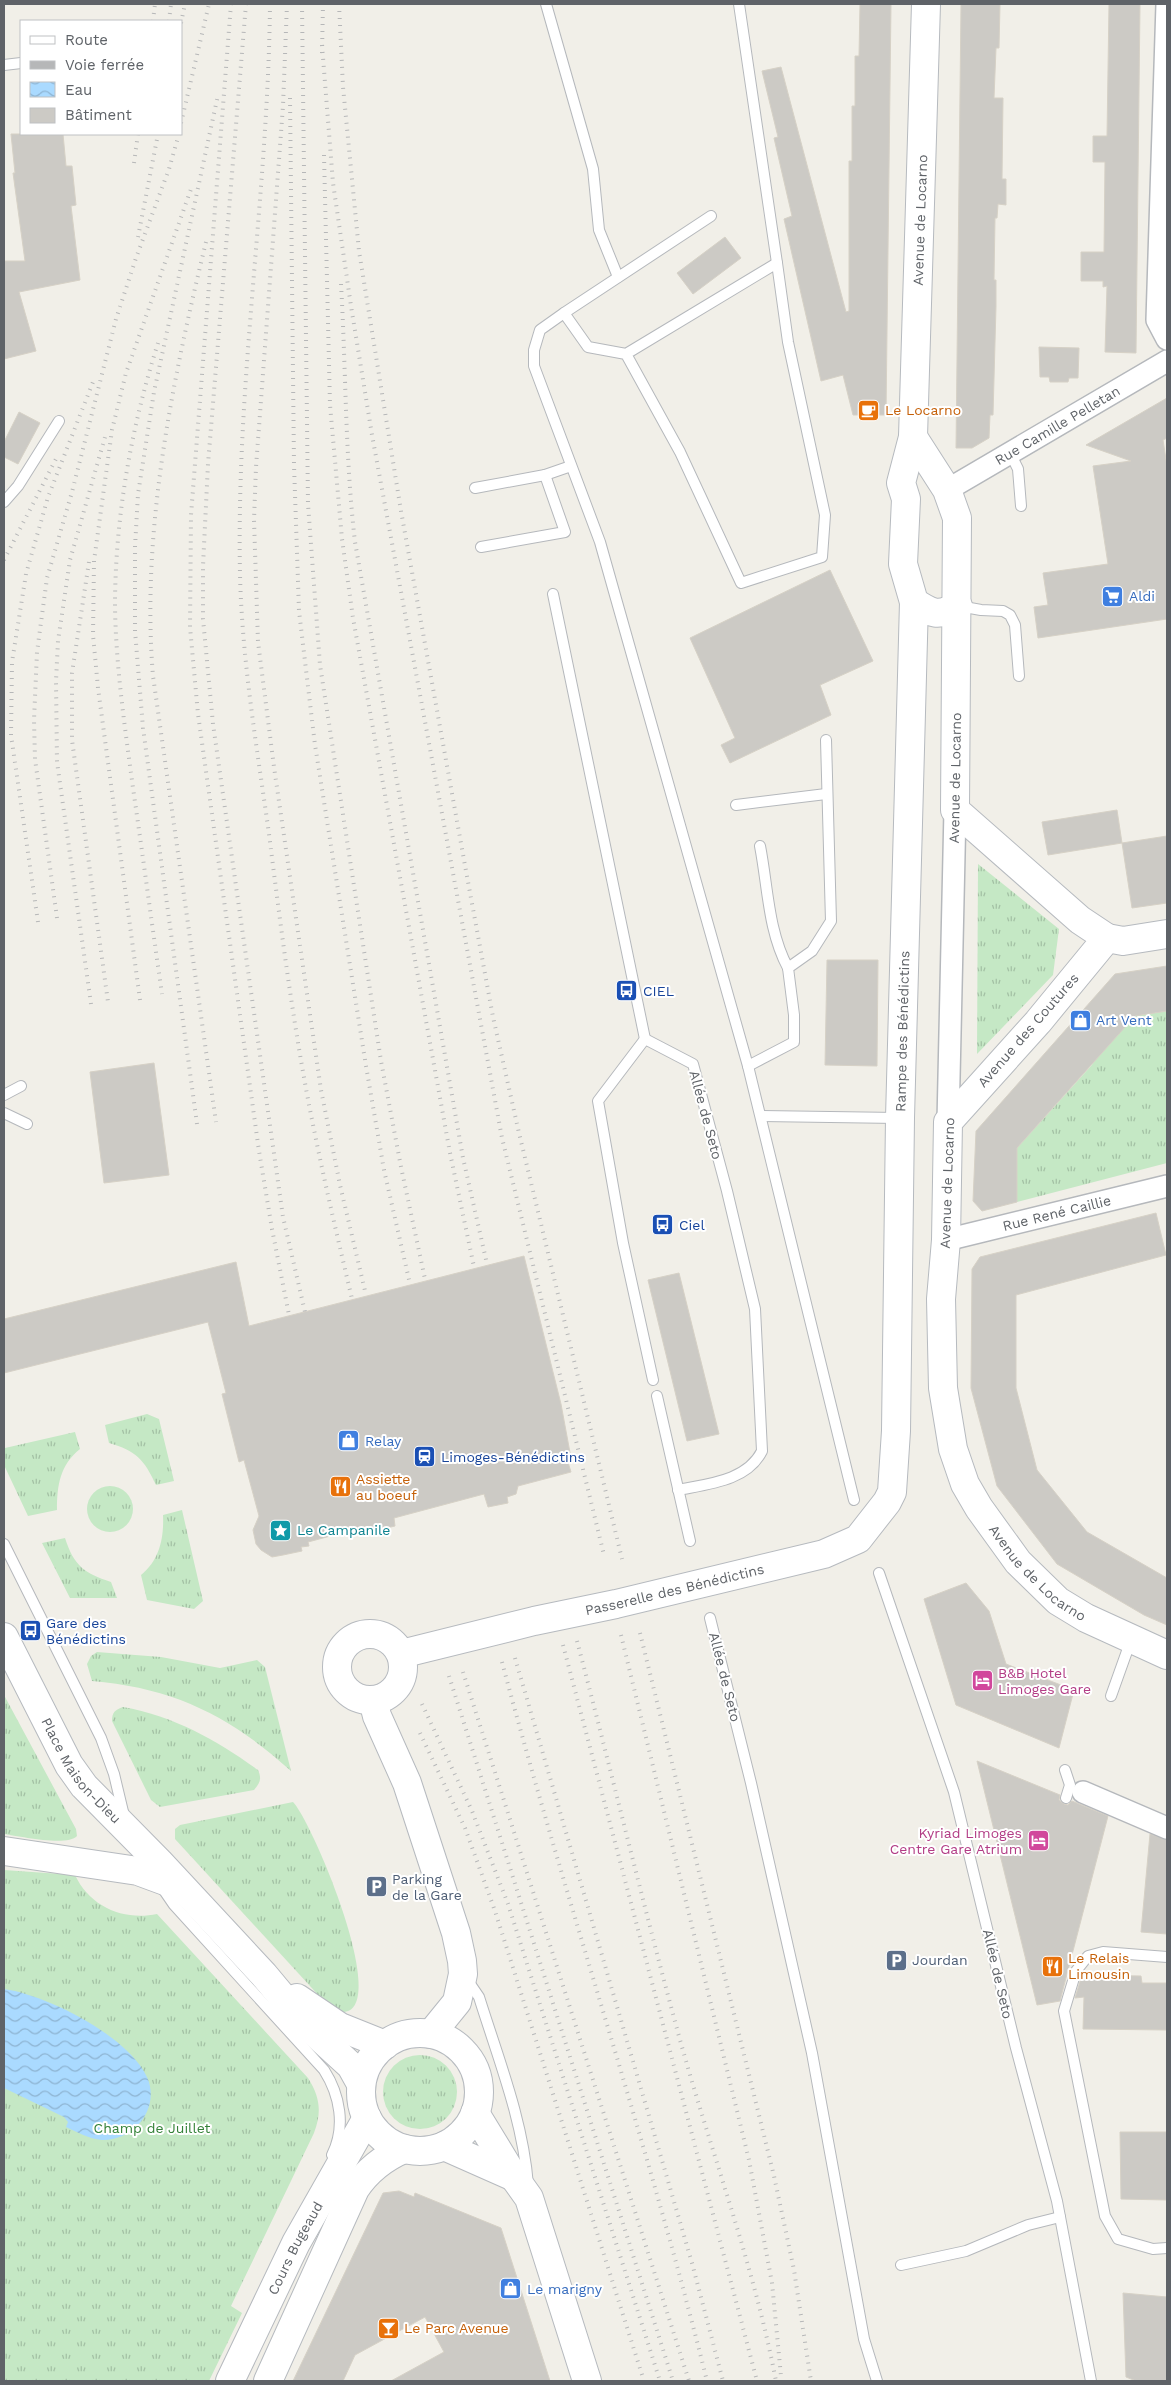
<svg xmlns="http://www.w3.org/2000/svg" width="1171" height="2385" viewBox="0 0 1171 2385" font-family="'Work Sans',sans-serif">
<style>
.grass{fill:url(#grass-tufts)}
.water{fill:url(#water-waves)}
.building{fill:#cccac5;stroke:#d6d1c6}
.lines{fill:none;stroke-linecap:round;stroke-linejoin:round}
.lane-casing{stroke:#b5b8bc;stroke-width:12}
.street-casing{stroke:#b5b8bc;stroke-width:24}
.secondary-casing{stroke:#b6babf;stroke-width:30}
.lane{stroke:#fff;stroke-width:10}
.street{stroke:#fff;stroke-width:21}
.secondary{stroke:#fff;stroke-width:28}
.rail{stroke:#b6b7b8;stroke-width:4;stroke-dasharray:1 6;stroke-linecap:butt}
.labels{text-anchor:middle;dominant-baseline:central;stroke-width:4;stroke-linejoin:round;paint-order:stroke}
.street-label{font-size:14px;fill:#5f6368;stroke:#fff}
.food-label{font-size:14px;fill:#c56008;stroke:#fff;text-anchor:start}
.shop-label{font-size:14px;fill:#366cbe;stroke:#fff;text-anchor:start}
.transit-label{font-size:14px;fill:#164399;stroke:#fff;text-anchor:start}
.culture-label{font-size:14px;fill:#0d838f;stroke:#fff;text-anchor:start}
.hotel-label{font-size:14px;fill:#b23c85;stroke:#fff;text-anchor:start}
.service-label{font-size:14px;fill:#4e5e75;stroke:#fff;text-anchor:start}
.park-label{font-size:14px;fill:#348238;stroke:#fff}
</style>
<defs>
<pattern id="grass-tufts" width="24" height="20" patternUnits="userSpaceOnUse" patternTransform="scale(1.25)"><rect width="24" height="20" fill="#c5e8c5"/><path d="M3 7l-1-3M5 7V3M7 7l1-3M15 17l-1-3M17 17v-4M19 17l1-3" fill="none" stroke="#a3c0a4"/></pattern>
<pattern id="water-waves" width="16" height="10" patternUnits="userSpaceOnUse" patternTransform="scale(1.25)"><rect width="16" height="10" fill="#aadaff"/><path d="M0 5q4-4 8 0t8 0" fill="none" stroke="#8eb4d2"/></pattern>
</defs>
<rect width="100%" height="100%" fill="#f1efe8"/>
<!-- grass -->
<g class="grass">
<polygon points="978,864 1059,929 1053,975 977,1054"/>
<polygon points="1167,1011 1167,1163 1017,1202 1017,1177 1012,1159 1017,1159 1017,1148 1091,1066 1127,1017"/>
<path d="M147,1414L159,1419L174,1481L156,1485C144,1459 136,1451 109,1443L105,1425Z"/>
<path d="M75,1432L80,1449C60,1465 57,1485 57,1510L28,1516L4,1465L5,1448Z"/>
<circle cx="110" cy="1509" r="23"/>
<path d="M182,1510L203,1601L194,1609L147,1600L141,1575C160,1560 164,1537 163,1515Z"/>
<path d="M65,1538C74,1566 84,1573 111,1582L117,1598H70L42,1543Z"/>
<path d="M97,1652L161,1657L220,1668L257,1660L265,1667L291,1771C230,1716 174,1688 92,1681L87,1664L91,1656Z"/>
<path d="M4,1695L76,1829L77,1836C67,1847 19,1836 4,1834Z"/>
<path d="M123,1707C174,1716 216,1740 258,1770C262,1779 260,1783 254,1790L160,1807L151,1800L112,1721C112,1712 115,1710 123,1707Z"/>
<path d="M293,1802C314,1824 402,2035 332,2010L175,1839V1829L180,1825Z"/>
<path d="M4,1870L75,1875C90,1907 124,1921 157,1914L308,2078C320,2097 322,2112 314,2133L231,2306L242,2313L209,2381H4Z"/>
<circle cx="420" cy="2092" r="37"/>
</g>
<!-- water -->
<path class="water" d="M4,1989C47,1995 128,2036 147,2077C161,2108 134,2141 102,2140C89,2139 77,2132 66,2127L68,2122L64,2117L4,2088Z"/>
<!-- building -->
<g class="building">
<polygon points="860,4 891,4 886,415 853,415 843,375 821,381 784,219 792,216 774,138 778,137 762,71 781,67 846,312 849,311 849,161 852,161 852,106 855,106 855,56 859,56"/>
<polygon points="961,4 1000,4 999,48 996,48 994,98 1003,98 1002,179 1006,179 1006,205 998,204 997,218 995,218 994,280 996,280 996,306 993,415 990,415 989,438 972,448 956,448"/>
<polygon points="1109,4 1140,4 1136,353 1105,352 1107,286 1103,287 1103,281 1081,281 1081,252 1104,252 1105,162 1093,162 1093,136 1107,136"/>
<polygon points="11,134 63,134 66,166 72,166 76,205 71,206 80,280 19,292 36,351 4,359 4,261 25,261 13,173 15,173"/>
<polygon points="725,237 741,258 693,294 677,273"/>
<polygon points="1039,347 1079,348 1078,378 1069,378 1068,382 1050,382 1049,377 1040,377"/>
<polygon points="1167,398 1167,438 1163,440 1167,466 1167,619 1038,638 1034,607 1048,605 1043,573 1108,564 1093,466 1131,461 1086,445"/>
<polygon points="19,412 40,423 18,464 4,457 4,442"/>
<polygon points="830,570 873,661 820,685 831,715 730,763 721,745 735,738 690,638"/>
<polygon points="1117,810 1122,843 1167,836 1167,903 1132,908 1122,843 1048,855 1042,822"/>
<polygon points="827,960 878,960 877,1066 825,1065"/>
<polygon points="1167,966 1167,1011 1135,1016 1017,1148 1017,1202 982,1211 973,1201 976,1131 1115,974"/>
<polygon points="154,1063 169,1175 104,1183 90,1072"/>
<polygon points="1156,1213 1166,1255 1016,1295 1016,1388 1037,1470 1087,1532 1167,1578 1167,1625 1144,1615 1057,1564 997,1486 971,1388 972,1269 980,1257"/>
<polygon points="524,1256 561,1404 571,1458 567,1459 571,1472 518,1486 516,1494 507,1497 508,1503 488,1507 484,1494 394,1518 395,1526 370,1532 368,1526 308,1542 309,1546 301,1547 302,1551 283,1555 272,1557 261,1550 256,1544 253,1530 259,1516 244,1460 239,1462 222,1394 226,1393 208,1322 4,1373 4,1319 236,1262 249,1326"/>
<polygon points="679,1273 719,1434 687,1441 648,1280"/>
<polygon points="966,1583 989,1611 1006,1664 1074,1690 1059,1748 956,1705 924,1599"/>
<polygon points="977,1761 1060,1795 1059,1800 1064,1804 1068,1805 1072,1801 1108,1816 1060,2001 1037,2005"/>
<polygon points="1150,1834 1167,1840 1167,1934 1141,1932"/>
<polygon points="1082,1975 1141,1976 1142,1983 1167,1983 1167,2030 1083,2029 1084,1997 1075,1998"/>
<polygon points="1120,2132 1167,2132 1167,2200 1121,2199"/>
<polygon points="399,2191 414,2197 415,2193 501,2228 550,2381 391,2381 444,2352 425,2317 355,2355 343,2381 293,2381 383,2193"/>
<polygon points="1123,2293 1167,2297 1167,2381 1136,2381 1126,2377"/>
</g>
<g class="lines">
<defs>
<g id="lane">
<polyline points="546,4 593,169 599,230 618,277"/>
<polyline points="739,4 777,263"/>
<polyline points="4,65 21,63"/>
<polyline points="564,313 540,330 534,350 534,366 600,542 748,1066 854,1500"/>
<polyline points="626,354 680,452 741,583 822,557 825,515 788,342 777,263 626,354 588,347 564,313 711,216"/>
<polyline points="1010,453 1018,469 1021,506"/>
<polyline points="475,488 545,475 571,466"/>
<polyline points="4,502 18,486 59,421"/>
<polyline points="481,547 565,532 545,475"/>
<polyline points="553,594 645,1039"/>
<polyline points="959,606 981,610 1003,611 1010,615 1015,625 1019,676"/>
<polyline points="736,805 826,794"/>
<path d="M760,846C768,887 768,931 788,968"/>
<polyline points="748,1066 794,1042 794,1015 788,968 812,951 831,921 826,740"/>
<polyline points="4,1095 21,1086"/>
<polyline points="4,1113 27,1124"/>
<polyline points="762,1116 898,1118"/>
<path d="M653,1380L623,1243L598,1101L645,1039L693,1064L727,1191L755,1309L762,1451C747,1481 708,1484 678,1490"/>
<polyline points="657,1396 690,1541"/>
<polyline points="4,1544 101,1738 114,1774 124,1816"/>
<polyline points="879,1573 954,1792 1016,2048 1057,2201 1091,2381"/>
<polyline points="710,1618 751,1783 812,2053 864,2339 877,2381"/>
<polyline points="1111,1696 1131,1640"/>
<polyline points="1065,1770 1070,1785 1066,1798"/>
<path d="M161,1886L174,1905L324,2070C340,2095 346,2127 332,2155"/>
<polyline points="1167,1957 1103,1952 1088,1956 1076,1971 1064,2011 1105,2216 1118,2239 1153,2249 1167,2248"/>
<path d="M466,1978L479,1997C498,2058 523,2120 528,2185"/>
<polyline points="901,2265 966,2251 1028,2225 1060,2217"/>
</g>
<g id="street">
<polyline points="1167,4 1157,320 1167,339"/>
<path id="s1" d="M947,490L1167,361"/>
<polyline points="948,1122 955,810"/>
<path id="s2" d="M946,1240L1167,1186"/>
<polyline points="1083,1792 1167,1828"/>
</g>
<g id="secondary">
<path d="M926,4L913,437L901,483L906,499L903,564L914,602C932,614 938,617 958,606"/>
<path id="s3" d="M913,437L947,490L957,518L955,810L1080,920L1107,938L1038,1022L948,1122L946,1240L941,1299L943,1388L953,1449L965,1484L979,1508L1018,1562L1058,1601L1086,1618L1167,1655"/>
<polyline points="1107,938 1123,941 1167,934"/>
<circle cx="370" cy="1667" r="33"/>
<path id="s4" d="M4,1637L69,1765L84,1786L159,1862L264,1975L304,2023L351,2066L361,2084"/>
<path id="s5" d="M401,1654L534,1621L616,1604L824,1554L858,1539L887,1502L892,1492L896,1431L900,1118L914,602"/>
<polyline points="373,1700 377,1716 407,1783 456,1933 462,1961 463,1974 457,2002 431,2034"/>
<polyline points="4,1851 138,1871 176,1885"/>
<polyline points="297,1998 340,2027 385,2045"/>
<circle cx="420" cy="2092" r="59"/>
<polyline points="475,2113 514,2177 529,2198 587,2381"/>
<polyline points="444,2146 514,2177"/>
<path id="s6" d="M230,2381L296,2243L367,2118"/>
<path d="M268,2381L355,2189C367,2171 383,2158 404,2149"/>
</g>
</defs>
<!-- lane casing -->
<use href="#lane" class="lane-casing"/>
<!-- street casing -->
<use href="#street" class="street-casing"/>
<!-- secondary casing -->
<use href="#secondary" class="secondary-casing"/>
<!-- lane -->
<use href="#lane" class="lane"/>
<!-- street -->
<use href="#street" class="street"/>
<!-- secondary -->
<use href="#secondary" class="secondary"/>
<!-- rail -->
<g class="rail">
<polyline points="231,4 191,515 190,627 198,714 259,1151 272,1229 289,1315"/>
<polyline points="246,4 208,464 203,566 203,619 213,724 283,1217 305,1312"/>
<path d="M270,4C268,194 236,383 240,574C242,661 257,748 269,834C280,921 291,1008 307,1094C320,1163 336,1231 352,1299"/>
<polyline points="287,4 283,106 256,467 254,520 258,642 274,767 321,1090 340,1185 366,1295"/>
<polyline points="302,4 308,504 320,665 381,1061 401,1167 425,1279"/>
<polyline points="339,4 343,87 359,251 401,511 466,871 493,1017 519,1133 622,1559"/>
<polyline points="153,21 155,4"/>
<polyline points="169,21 171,4"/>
<polyline points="181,23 185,4"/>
<polyline points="322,45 333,183 351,306 372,435 502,1138 604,1555"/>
<polyline points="322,53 323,4"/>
<polyline points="290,98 294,465 299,611 315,745 366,1066 384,1170 410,1284"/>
<polyline points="181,123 209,4"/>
<polyline points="324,155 330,405 342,539 353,618 450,1153 474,1267"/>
<polyline points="134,163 138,134"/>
<polyline points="138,237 158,134"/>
<path d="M206,242C172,382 141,532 153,676L216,1122"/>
<path d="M341,284C346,370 345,456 355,542L463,1158L487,1264"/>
<path d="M158,343C131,428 115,518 115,607C116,668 125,728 133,788C143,857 152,925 162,994"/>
<polyline points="4,560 56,459"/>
<polyline points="89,562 72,673 72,740 108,1002"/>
<polyline points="57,918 35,759 34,720 37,652 47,578 72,492 116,319 136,258 169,169 179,134"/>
<polyline points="38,922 11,735 12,662 26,574 48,497 93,382"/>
<polyline points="140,1000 98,688 93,635 94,561 112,430 126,373 191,189"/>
<polyline points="91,1004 57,762 56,681 58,641 70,560 105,437"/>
<polyline points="197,1124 143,728 135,631 135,547 138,494 154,392 218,95"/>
<polyline points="640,1633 774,2176 794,2270 811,2381"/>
<polyline points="621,1635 749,2160 772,2283 781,2376"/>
<path d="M577,1641C611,1770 642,1900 677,2029C709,2147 753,2261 776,2381"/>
<polyline points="563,1645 757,2381"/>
<polyline points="515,1658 692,2263 723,2381"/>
<path d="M502,1662C566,1903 647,2139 707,2381"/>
<polyline points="463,1672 689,2381"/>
<polyline points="449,1676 673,2381"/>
<polyline points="422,1704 472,1811 508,1904 660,2381"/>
<polyline points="420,1733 465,1828 495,1911 644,2381"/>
</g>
</g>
<!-- icons -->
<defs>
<symbol id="cafe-square" viewBox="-11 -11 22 22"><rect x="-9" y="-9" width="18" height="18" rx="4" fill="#e8710a" stroke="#fff"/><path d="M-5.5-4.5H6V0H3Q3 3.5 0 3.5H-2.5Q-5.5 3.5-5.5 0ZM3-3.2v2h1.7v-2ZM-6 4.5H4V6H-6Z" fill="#fff"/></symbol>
<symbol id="supermarket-square" viewBox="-11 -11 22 22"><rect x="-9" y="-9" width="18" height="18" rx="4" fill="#3f7fe0" stroke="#fff"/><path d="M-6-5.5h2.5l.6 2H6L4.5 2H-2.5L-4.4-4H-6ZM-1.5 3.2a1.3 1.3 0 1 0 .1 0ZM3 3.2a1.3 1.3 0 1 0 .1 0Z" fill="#fff"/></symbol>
<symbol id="bus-square" viewBox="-11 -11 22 22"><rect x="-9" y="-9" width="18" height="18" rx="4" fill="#1a4fb4" stroke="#fff"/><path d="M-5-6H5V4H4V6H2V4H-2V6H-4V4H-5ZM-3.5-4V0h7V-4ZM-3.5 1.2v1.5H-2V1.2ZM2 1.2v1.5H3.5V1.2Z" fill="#fff"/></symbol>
<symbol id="shop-square" viewBox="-11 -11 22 22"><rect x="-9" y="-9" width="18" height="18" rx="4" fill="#3f7fe0" stroke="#fff"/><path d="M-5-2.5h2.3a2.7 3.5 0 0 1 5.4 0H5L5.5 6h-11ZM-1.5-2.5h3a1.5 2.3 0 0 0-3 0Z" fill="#fff"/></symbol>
<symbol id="station-square" viewBox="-11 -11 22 22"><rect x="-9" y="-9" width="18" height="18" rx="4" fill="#1a4fb4" stroke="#fff"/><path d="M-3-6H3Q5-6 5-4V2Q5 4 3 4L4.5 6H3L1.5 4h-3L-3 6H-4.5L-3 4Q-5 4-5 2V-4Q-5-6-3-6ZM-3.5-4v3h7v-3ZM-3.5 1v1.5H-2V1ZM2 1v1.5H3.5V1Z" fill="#fff"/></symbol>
<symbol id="restaurant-square" viewBox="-11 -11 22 22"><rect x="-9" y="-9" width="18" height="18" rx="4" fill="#e8710a" stroke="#fff"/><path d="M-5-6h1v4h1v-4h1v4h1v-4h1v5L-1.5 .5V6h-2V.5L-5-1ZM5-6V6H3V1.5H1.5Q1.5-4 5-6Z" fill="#fff"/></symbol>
<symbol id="sight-square" viewBox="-11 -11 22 22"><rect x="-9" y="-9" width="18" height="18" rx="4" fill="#0f9aa8" stroke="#fff"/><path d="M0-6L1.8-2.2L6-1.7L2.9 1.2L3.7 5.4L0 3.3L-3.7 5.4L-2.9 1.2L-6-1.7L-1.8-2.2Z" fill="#fff"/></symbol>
<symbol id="hotel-square" viewBox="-11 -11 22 22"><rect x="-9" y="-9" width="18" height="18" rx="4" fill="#d1479c" stroke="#fff"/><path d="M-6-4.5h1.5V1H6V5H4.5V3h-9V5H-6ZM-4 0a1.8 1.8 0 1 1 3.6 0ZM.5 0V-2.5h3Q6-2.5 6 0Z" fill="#fff"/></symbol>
<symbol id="parking-square" viewBox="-11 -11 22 22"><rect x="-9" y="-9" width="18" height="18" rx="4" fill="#5c6f8a" stroke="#fff"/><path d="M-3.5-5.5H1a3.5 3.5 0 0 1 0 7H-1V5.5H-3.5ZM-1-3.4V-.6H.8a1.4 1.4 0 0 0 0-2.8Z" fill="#fff"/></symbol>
<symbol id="bar-square" viewBox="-11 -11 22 22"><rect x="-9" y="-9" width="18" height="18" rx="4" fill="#e8710a" stroke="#fff"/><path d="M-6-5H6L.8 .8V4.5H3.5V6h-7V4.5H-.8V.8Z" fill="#fff"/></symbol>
</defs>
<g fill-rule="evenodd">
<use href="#cafe-square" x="856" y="398" width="25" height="25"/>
<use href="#supermarket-square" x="1100" y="584" width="25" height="25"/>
<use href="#bus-square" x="614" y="978" width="25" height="25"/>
<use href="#shop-square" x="1068" y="1008" width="25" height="25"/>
<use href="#bus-square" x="650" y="1212" width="25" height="25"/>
<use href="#shop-square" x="336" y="1428" width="25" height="25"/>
<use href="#station-square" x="412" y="1444" width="25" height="25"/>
<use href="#restaurant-square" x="328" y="1474" width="25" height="25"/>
<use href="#sight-square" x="268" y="1518" width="25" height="25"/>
<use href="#bus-square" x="18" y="1618" width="25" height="25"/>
<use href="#hotel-square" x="970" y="1668" width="25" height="25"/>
<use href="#hotel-square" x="1026" y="1828" width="25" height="25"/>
<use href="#parking-square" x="364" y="1874" width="25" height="25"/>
<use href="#parking-square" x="884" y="1948" width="25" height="25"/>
<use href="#restaurant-square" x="1040" y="1954" width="25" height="25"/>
<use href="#shop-square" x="498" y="2276" width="25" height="25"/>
<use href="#bar-square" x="376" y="2316" width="25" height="25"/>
</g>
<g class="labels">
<!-- street labels -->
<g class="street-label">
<text transform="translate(920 220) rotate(-88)">Avenue de Locarno</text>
<text stroke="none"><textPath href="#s1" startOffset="128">Rue Camille Pelletan</textPath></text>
<text transform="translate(955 778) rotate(-89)">Avenue de Locarno</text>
<text transform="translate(1028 1030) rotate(-49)">Avenue des Coutures</text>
<text stroke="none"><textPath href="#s5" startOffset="991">Rampe des Bénédictins</textPath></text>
<text transform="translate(706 1115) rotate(75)">Allée de Seto</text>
<text transform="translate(947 1183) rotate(-88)">Avenue de Locarno</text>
<text stroke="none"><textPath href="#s2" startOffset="114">Rue René Caillie</textPath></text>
<text stroke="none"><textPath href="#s3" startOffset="1308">Avenue de Locarno</textPath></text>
<text stroke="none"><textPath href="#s5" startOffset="281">Passerelle des Bénédictins</textPath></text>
<text transform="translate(725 1677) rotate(76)">Allée de Seto</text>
<text stroke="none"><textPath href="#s4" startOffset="155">Place Maison-Dieu</textPath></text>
<text transform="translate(998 1974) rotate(77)">Allée de Seto</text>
<text stroke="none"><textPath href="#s6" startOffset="148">Cours Bugeaud</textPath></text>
</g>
<!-- food labels -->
<g class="food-label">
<text x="885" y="410">Le Locarno</text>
<text x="356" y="1479">Assiette<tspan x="356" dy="16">au boeuf</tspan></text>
<text x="1068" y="1958">Le Relais<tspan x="1068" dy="16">Limousin</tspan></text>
<text x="404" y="2328">Le Parc Avenue</text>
</g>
<!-- shop labels -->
<g class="shop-label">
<text x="1129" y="596">Aldi</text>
<text x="1096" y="1020">Art Vent</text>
<text x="365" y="1441">Relay</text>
<text x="527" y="2289">Le marigny</text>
</g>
<!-- transit labels -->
<g class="transit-label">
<text x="643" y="991">CIEL</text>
<text x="679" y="1225">Ciel</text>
<text x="441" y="1457">Limoges-Bénédictins</text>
<text x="46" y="1623">Gare des<tspan x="46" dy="16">Bénédictins</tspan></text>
</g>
<!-- culture labels -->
<g class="culture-label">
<text x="297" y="1530">Le Campanile</text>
</g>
<!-- hotel labels -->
<g class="hotel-label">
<text x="998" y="1673">B&amp;B Hotel<tspan x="998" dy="16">Limoges Gare</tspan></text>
<text x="1022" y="1833" text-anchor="end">Kyriad Limoges<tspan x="1022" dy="16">Centre Gare Atrium</tspan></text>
</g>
<!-- service labels -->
<g class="service-label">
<text x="392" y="1879">Parking<tspan x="392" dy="16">de la Gare</tspan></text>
<text x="912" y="1960">Jourdan</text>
</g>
<!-- park labels -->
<g class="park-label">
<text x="152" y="2128">Champ de Juillet</text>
</g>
</g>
<!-- border -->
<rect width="1171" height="2385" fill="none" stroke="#5f6368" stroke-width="10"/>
<!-- legend -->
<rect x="20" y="20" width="162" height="115" fill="#ffffff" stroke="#bfc1c3"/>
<rect x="30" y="36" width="25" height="8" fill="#ffffff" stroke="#bfc1c3"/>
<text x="65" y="45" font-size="15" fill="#5f6368">Route</text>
<rect x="30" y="61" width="25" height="8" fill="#b6b7b8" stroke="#bfc1c3"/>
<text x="65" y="70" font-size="15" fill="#5f6368">Voie ferrée</text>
<rect x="30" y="82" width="25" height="15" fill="url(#water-waves)" stroke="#bfc1c3"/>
<text x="65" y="95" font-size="15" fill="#5f6368">Eau</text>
<rect x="30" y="108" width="25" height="15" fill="#cccac5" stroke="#bfc1c3"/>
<text x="65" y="120" font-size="15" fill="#5f6368">Bâtiment</text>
</svg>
